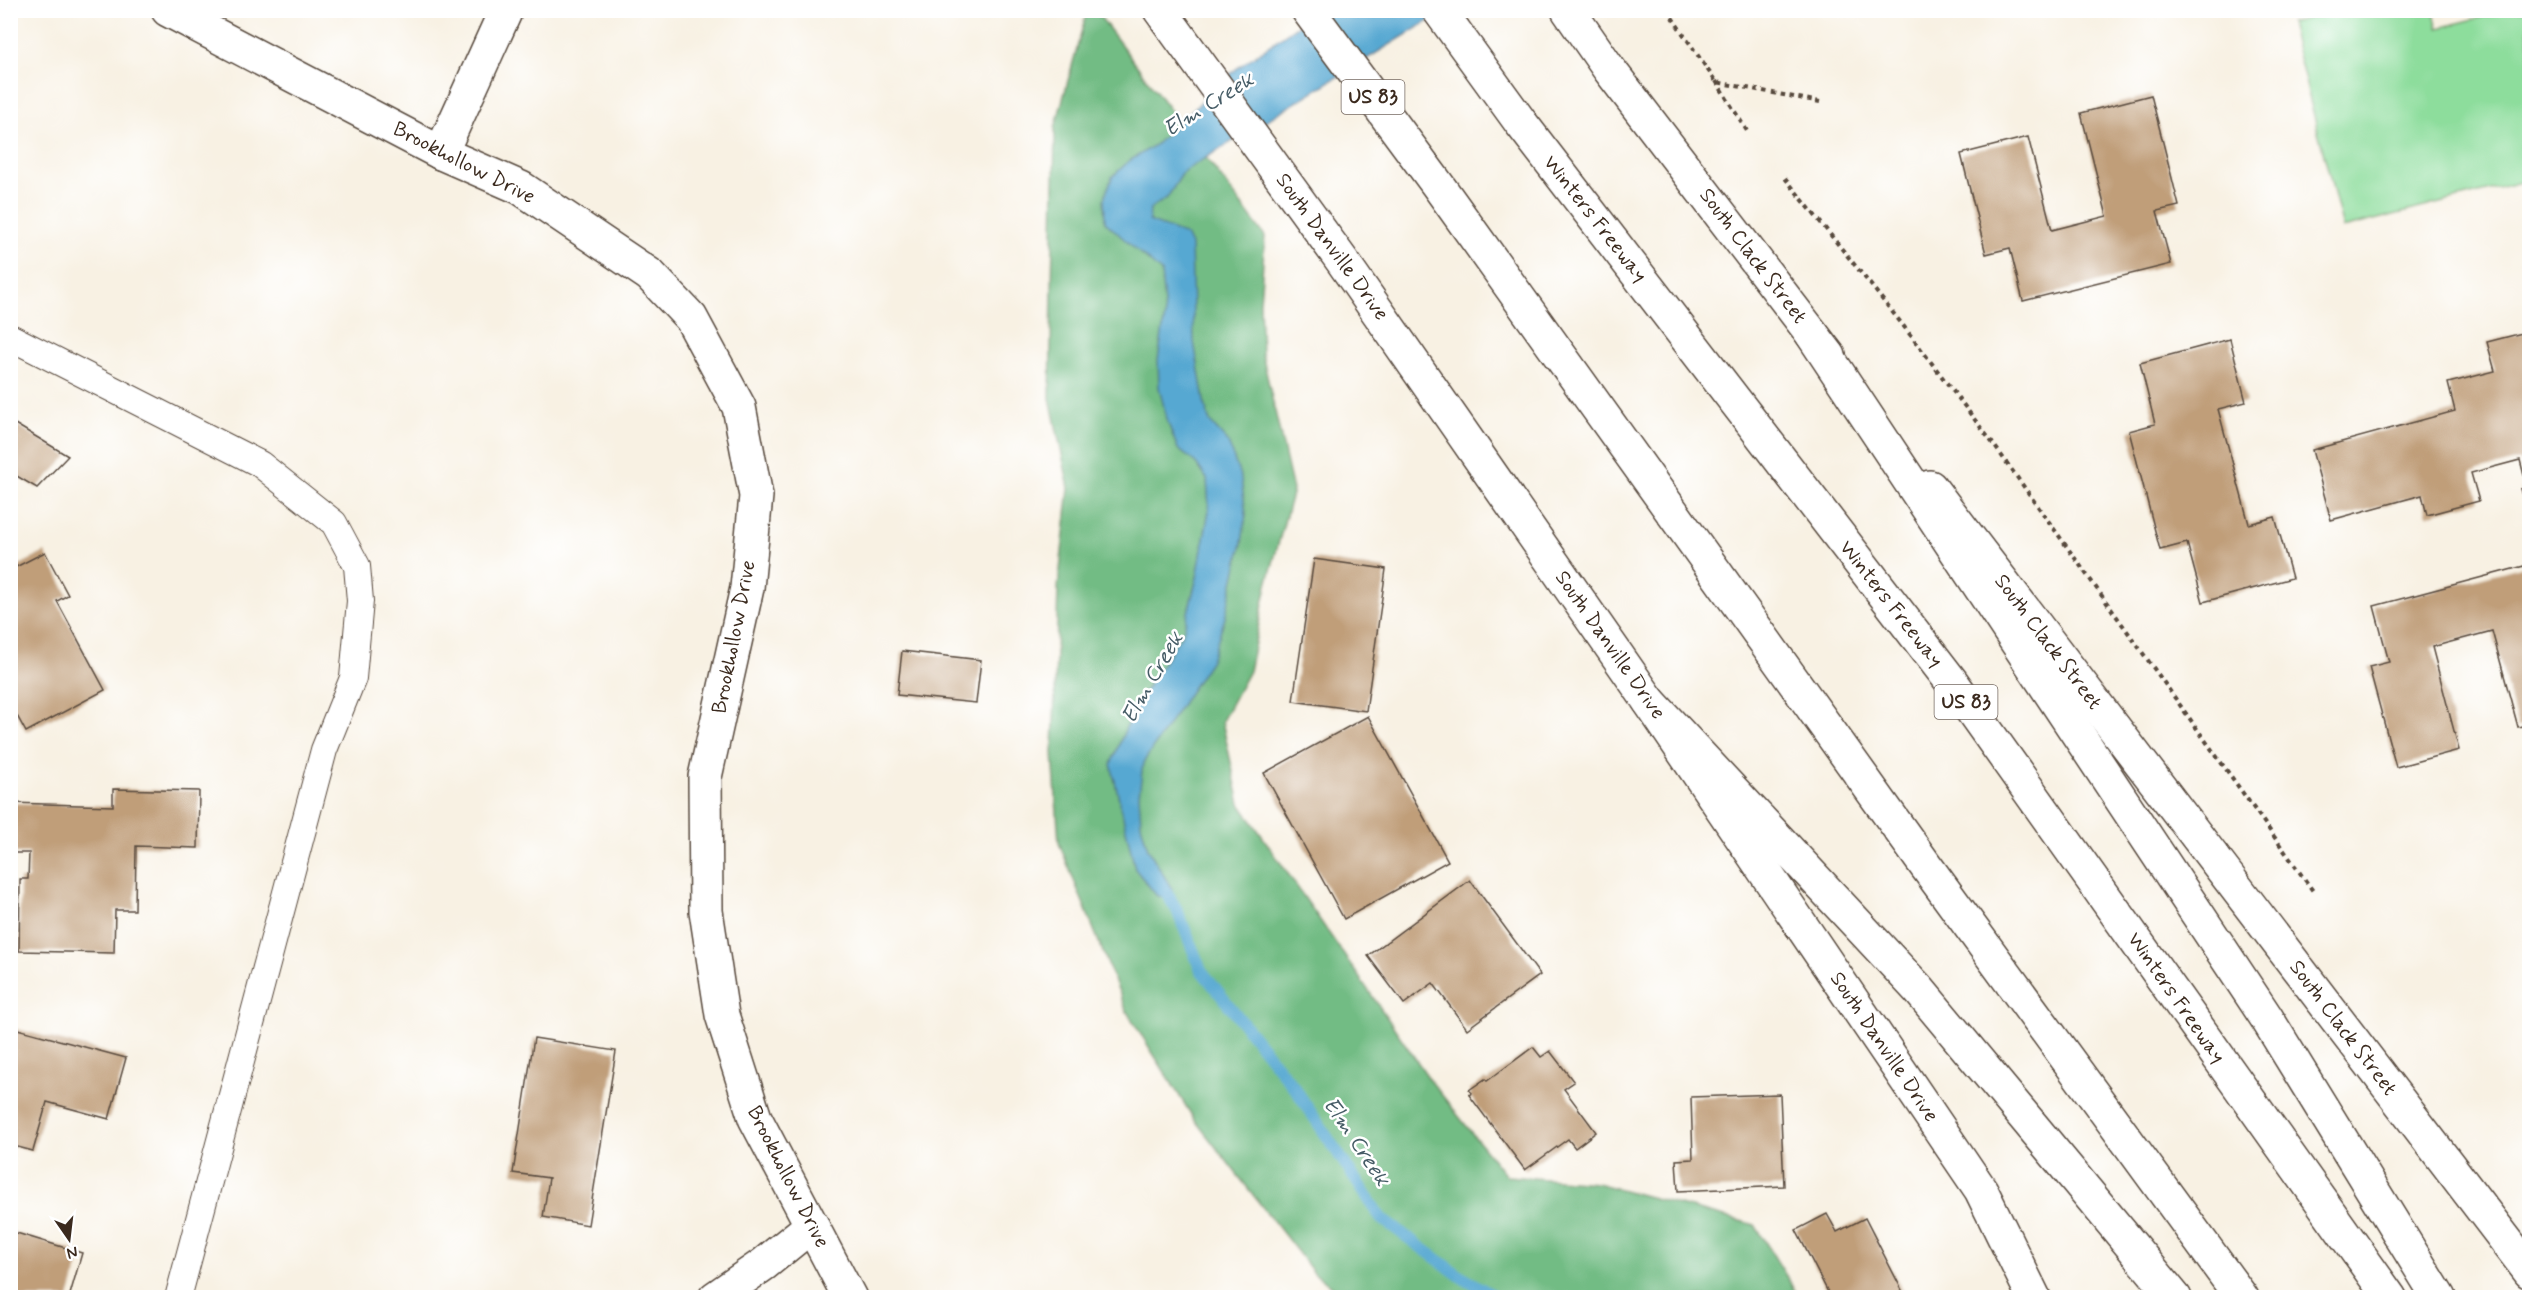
<svg xmlns="http://www.w3.org/2000/svg" width="2540" height="1308" viewBox="0 0 2540 1308" font-family="Mynerve,sans-serif">
<style>
.green{fill:#8ddd9c;stroke:#64845d;stroke-width:1.5}
.forest{fill:#72bc84;stroke:#567351;stroke-width:1.5}
.water{fill:#57a8d2;stroke:#496978;stroke-width:1.5}
.lines{fill:none;stroke-linecap:round;stroke-linejoin:round}
.stream{stroke:#57a8d2;stroke-width:12}
.building{fill:#c09e79}
.service-casing{stroke:#57483c;stroke-width:28}
.minor-casing{stroke:#57483c;stroke-width:36}
.secondary-casing{stroke:#57483c;stroke-width:36}
.motorway-casing{stroke:#57483c;stroke-width:36}
.path{stroke:#57483c;stroke-width:4;stroke-dasharray:4.5 4.5;stroke-linecap:butt}
.service{stroke:#fff;stroke-width:26}
.minor{stroke:#fff;stroke-width:33}
.secondary{stroke:#fff;stroke-width:33}
.motorway{stroke:#fff;stroke-width:33}
.labels{text-anchor:middle;dominant-baseline:central;stroke-width:5;stroke-linejoin:round;paint-order:stroke}
.shield{fill:#fff;stroke:#766a62;stroke-width:1.5}
.shield-label{font-size:20px;font-weight:bold;fill:#3b2a1e}
.street-label{font-size:21px;fill:#3b2a1e;stroke:#fff}
.water-label{font-size:22px;font-style:italic;fill:#465c66;stroke:#fff}
</style>
<rect width="100%" height="100%" fill="#fff"/>
<filter id="ink" filterUnits="userSpaceOnUse"><feTurbulence type="fractalNoise" baseFrequency=".0167" numOctaves="2"/><feDisplacementMap in="SourceGraphic" scale="12" xChannelSelector="R" yChannelSelector="G"/><feConvolveMatrix kernelMatrix="1 2 1 2 8 2 1 2 1" color-interpolation-filters="sRGB"/></filter>
<filter id="wash" filterUnits="userSpaceOnUse"><feTurbulence type="fractalNoise" baseFrequency=".008" numOctaves="4" result="noise"/><feDisplacementMap in="SourceGraphic" scale="24" xChannelSelector="R" yChannelSelector="G"/><feGaussianBlur stdDeviation="1.35" result="paint"/><feColorMatrix in="noise" values="0 0 0 0 0 0 0 0 0 0 0 0 0 0 0 0 0 1.4 0 .05"/><feComposite in="paint" operator="in"/></filter>
<g filter="url(#wash)">
<rect width="100%" height="100%" fill="#f8f1e3"/>
<!-- green -->
<polygon class="green" points="2433,10 2438,28 2506,11 2529,11 2529,180 2343,228 2290,23 2338,11"/>
<!-- forest -->
<polygon class="forest" points="1095,10 1265,236 1260,303 1262,354 1293,490 1267,585 1249,671 1222,721 1240,804 1430,1080 1506,1176 1597,1183 1755,1225 1799,1297 1345,1297 1314,1273 1194,1119 1127,1012 1059,843 1053,753 1058,588 1069,488 1050,398 1055,128 1087,11"/>
<!-- water -->
<polygon class="water" points="1318,11 1445,11 1184,171 1167,198 1150,209 1149,221 1186,235 1191,245 1194,341 1204,401 1210,422 1228,442 1241,479 1246,514 1242,543 1225,618 1211,660 1143,763 1139,795 1141,824 1148,849 1172,889 1170,897 1157,896 1135,869 1111,764 1134,708 1183,632 1197,577 1209,510 1207,479 1196,463 1178,449 1168,423 1159,388 1158,360 1165,315 1161,272 1105,222 1104,199 1112,177 1129,161 1155,145 1236,69"/>
<g class="lines">
<!-- stream -->
<polyline class="stream" points="1161,884 1177,910 1201,970 1296,1090 1381,1218 1463,1278 1497,1298"/>
</g>
<g id="blocks">
<!-- building -->
<g class="building">
<polygon points="2151,95 2179,206 2157,211 2171,264 2023,301 2010,248 1986,254 1961,154 2028,137 2052,230 2107,216 2081,113"/>
<polygon points="2530,331 2530,521 2520,489 2527,487 2520,460 2471,473 2479,501 2427,515 2422,495 2331,520 2312,450 2455,411 2448,383 2495,371 2487,342"/>
<polygon points="2230,339 2246,402 2218,409 2249,524 2275,517 2292,578 2203,602 2187,543 2160,550 2129,431 2155,424 2140,363"/>
<polygon points="10,421 68,456 37,488 10,472"/>
<polygon points="45,552 68,595 57,601 105,690 26,732 10,703 10,570"/>
<polygon points="1314,559 1386,569 1366,711 1293,701"/>
<polygon points="2524,566 2530,588 2530,724 2518,727 2492,631 2432,647 2459,750 2396,767 2369,667 2389,662 2374,606"/>
<polygon points="902,651 981,660 976,703 897,695"/>
<polygon points="1368,716 1448,861 1344,919 1264,773"/>
<polygon points="113,789 199,791 198,848 136,846 135,910 115,910 114,953 19,951 20,879 28,879 29,853 10,853 10,803 113,806"/>
<polygon points="1470,880 1540,975 1467,1029 1433,983 1404,1004 1368,956"/>
<polygon points="10,1027 126,1058 109,1119 47,1102 33,1151 10,1145"/>
<polygon points="534,1038 616,1051 588,1225 543,1217 549,1178 513,1173"/>
<polygon points="1533,1047 1541,1057 1550,1051 1574,1082 1564,1089 1596,1132 1575,1148 1568,1139 1525,1170 1469,1095 1472,1093 1469,1090 1485,1079 1487,1081"/>
<polygon points="1780,1094 1784,1186 1678,1191 1676,1160 1693,1159 1691,1097"/>
<polygon points="1827,1214 1837,1232 1865,1218 1906,1298 1831,1298 1796,1230"/>
<polygon points="10,1231 82,1253 69,1298 10,1298"/>
</g>
</g>
</g>
<g filter="url(#ink)">
<use href="#blocks" fill-opacity="0" stroke="#57483c" stroke-width="1.5"/>
<g class="lines">
<defs>
<polyline id="service" points="10,337 260,464 334,523 357,566 360,601 353,678 324,750 178,1298"/>
<g id="minor">
<polyline points="168,10 441,153 521,188 650,275 691,318 739,407 756,496 747,588 705,777 706,911 722,1015 755,1118 850,1298"/>
<polyline points="441,153 506,10"/>
<polyline points="715,1298 764,1264 812,1225"/>
</g>
<g id="secondary">
<polyline points="1160,10 1343,262 1649,701 1981,1190 2034,1298"/>
<polyline points="1568,10 1609,69 1829,356"/>
<polyline points="1930,487 2530,1272"/>
</g>
<g id="motorway">
<polyline points="1308,10 1437,184 1926,866 2242,1298"/>
<polyline points="1439,10 1521,123 1951,681 2390,1298"/>
<polyline points="1812,334 2266,1017 2439,1298"/>
<polyline points="1649,701 1919,990 2175,1298"/>
</g>
</defs>
<!-- service casing -->
<use href="#service" class="service-casing"/>
<!-- minor casing -->
<use href="#minor" class="minor-casing"/>
<!-- secondary casing -->
<use href="#secondary" class="secondary-casing"/>
<!-- motorway casing -->
<use href="#motorway" class="motorway-casing"/>
<!-- path -->
<g class="path">
<polyline points="1667,10 1716,82 1820,102"/>
<polyline points="1716,81 1747,131"/>
<polyline points="1785,178 1902,324 1994,445 2313,891"/>
</g>
<!-- service -->
<use href="#service" class="service"/>
<!-- minor -->
<use href="#minor" class="minor"/>
<!-- secondary -->
<use href="#secondary" class="secondary"/>
<!-- motorway -->
<use href="#motorway" class="motorway"/>
</g>
</g>
<g class="labels">
<!-- shield labels -->
<g class="shield">
<rect x="1341.5" y="80" width="63" height="34" rx="4.5"/>
<rect x="1934.5" y="685" width="63" height="34" rx="4.5"/>
</g>
<g class="shield-label">
<text x="1373" y="97">US 83</text>
<text x="1966" y="702">US 83</text>
</g>
<!-- street labels -->
<g class="street-label">
<text transform="translate(464 163) rotate(27)">Brookhollow Drive</text>
<text transform="translate(1595 219) rotate(52)">Winters Freeway</text>
<text transform="translate(1332 247) rotate(54)">South Danville Drive</text>
<text transform="translate(1753 256) rotate(53)">South Clack Street</text>
<text transform="translate(1891 604) rotate(52)">Winters Freeway</text>
<text transform="translate(734 637) rotate(-79)">Brookhollow Drive</text>
<text transform="translate(2048 642) rotate(53)">South Clack Street</text>
<text transform="translate(1610 645) rotate(55)">South Danville Drive</text>
<text transform="translate(2176 998) rotate(55)">Winters Freeway</text>
<text transform="translate(2343 1028) rotate(53)">South Clack Street</text>
<text transform="translate(1884 1047) rotate(56)">South Danville Drive</text>
<text transform="translate(788 1177) rotate(63)">Brookhollow Drive</text>
</g>
<!-- water labels -->
<g class="water-label">
<text transform="translate(1209 105) rotate(-32)">Elm Creek</text>
<text transform="translate(1153 678) rotate(-60)">Elm Creek</text>
<text transform="translate(1356 1142) rotate(56)">Elm Creek</text>
</g>
</g>
<!-- margin -->
<rect width="2540" height="1308" fill="none" stroke="#fff" stroke-width="36"/>
<!-- north arrow -->
<g transform="translate(69 1239) rotate(166)" stroke="#ffffff" stroke-width="4.5" paint-order="stroke">
<path d="M0-4.5L10 22L0 15L-10 22Z" fill="#3b2a1e"/>
<text y="-9" font-size="16" font-weight="bold" text-anchor="middle" fill="#3b2a1e">N</text>
</g>
</svg>
